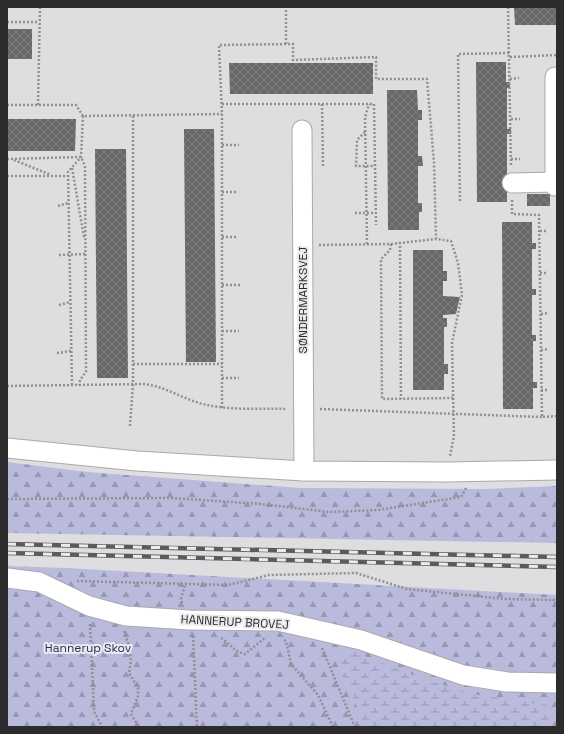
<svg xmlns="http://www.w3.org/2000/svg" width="564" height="734" viewBox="0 0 564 734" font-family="'Space Grotesk',sans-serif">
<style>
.forest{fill:url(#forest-firs)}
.wetland{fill:url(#wetland-marsh)}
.building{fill:url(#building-cross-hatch)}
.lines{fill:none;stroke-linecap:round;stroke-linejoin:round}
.minor-casing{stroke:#a9a9ac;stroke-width:21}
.path{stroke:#909092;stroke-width:2.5;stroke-dasharray:2 2;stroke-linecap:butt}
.minor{stroke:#fff;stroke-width:19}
.rail-casing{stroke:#5b5b5c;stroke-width:4.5}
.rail{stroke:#ebebef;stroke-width:3;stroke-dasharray:9;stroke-linecap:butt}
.labels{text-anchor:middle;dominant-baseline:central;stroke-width:4;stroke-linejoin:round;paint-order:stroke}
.street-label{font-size:12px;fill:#2c2c2d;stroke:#ebebef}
.park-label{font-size:12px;fill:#2e2a57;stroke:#ebebef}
</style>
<defs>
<pattern id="forest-firs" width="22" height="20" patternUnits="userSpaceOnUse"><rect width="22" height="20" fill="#babadd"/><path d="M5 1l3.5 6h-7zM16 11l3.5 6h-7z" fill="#9797b4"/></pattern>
<pattern id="wetland-marsh" width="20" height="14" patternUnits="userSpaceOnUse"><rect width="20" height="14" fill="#babadd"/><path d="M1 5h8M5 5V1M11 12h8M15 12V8" fill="none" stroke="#9797b4"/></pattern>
<pattern id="building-cross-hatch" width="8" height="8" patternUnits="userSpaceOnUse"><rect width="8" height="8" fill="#6a6866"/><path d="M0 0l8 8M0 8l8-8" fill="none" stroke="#807e7c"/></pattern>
</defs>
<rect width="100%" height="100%" fill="#dedee1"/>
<!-- forest -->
<g class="forest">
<polygon points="7,462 87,472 301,488 487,489 557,486 557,543 7,533"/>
<polygon points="7,566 66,568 557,595 557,727 7,727"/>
</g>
<!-- wetland -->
<polygon class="wetland" points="349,650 421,678 473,694 547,705 549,727 365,727 339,661 338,653"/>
<!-- building -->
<g class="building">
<polygon points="514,7 557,7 557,25 515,25"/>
<rect x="7" y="29" width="25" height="30"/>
<polygon points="476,62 506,62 506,82 510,82 510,88 507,88 507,129 511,129 511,134 507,134 507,202 477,202"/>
<polygon points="229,63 373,63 373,94 230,94"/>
<polygon points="387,90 417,90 418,110 422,110 422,120 418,120 418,156 422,156 423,166 418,166 418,203 422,203 422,212 419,212 419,230 388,230"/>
<polygon points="7,119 76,119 75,151 7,151"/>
<polygon points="184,129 214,129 216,362 186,362"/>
<polygon points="95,149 126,149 128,378 97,378"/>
<rect x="527" y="194" width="23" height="12"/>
<polygon points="502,222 532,222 532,243 536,243 536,249 532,249 532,289 536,289 536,295 532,295 532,335 536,335 536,341 533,341 533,382 537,382 537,388 533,388 533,409 503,409"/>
<polygon points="413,250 443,250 443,271 447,271 447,281 443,281 443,296 460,297 456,314 443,315 443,318 447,318 447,327 444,327 444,364 448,364 448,374 444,374 444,390 413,390"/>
</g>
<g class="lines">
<defs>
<g id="minor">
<polyline points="555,77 555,186 557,186"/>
<polyline points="302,130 304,471"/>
<polyline points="512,183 555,182"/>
<polyline points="7,448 137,461 304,471 448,472 557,470"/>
<polyline points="7,578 39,582 89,606 126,616 190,620 278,621 361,640 463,675 507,682 557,683"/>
</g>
</defs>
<!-- minor casing -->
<use href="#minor" class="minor-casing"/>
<!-- path -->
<g class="path">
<polyline points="508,7 511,167"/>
<polyline points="7,22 39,22"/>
<polyline points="286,44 286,7"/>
<polyline points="510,57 557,55"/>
<polyline points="510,79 519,78"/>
<polyline points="222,104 374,104 376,225"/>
<polyline points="322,104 323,167"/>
<polyline points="7,105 76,105 83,116 222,114"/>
<polyline points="38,105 40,7"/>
<polyline points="511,119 520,119"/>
<polyline points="365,132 357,140 356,166 375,166"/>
<polyline points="222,145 239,145"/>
<polyline points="7,159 81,157 85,166 86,372 80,380 79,385"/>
<polyline points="511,159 520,159"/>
<polyline points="14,160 51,175"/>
<polyline points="72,168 84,237"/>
<polyline points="7,176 68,176"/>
<polyline points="222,192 238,192"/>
<polyline points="512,200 512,214 539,215 542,417 557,416"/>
<polyline points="460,201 458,54 509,53"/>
<polyline points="58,206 68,203"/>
<polyline points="355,213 375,213"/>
<polyline points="540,231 547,231"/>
<polyline points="222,237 238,237"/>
<polyline points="400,242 401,399"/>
<polyline points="367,244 365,117 369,104"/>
<polyline points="391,244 390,250 381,259 382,399 454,398"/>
<polyline points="319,245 391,244 436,239"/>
<polyline points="59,255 85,254"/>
<polyline points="540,273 547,273"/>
<polyline points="222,285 240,285"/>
<polyline points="59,305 70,302"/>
<polyline points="541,314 548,313"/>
<polyline points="222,331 239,331"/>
<polyline points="541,350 548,349"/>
<polyline points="57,353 71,351"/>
<polyline points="133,364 222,364"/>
<polyline points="222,378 239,378"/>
<polyline points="72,385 68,172 81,157 83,116"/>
<path d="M7,386L145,384C166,387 183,399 203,404C230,411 260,408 287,409"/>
<polyline points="541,390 549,390"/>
<polyline points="222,408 222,114 219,45 293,44 293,60 376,57 376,79 427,79 434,163 436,239 451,241 458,263 462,295 452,343 454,436 450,456"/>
<polyline points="320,409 542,417"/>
<polyline points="130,426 133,384 133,115"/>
<polyline points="7,499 171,498 261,504 329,512 378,510 461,497 466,488"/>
<polyline points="77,581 228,585 269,575 356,573 407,589 505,599 557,600"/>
<polyline points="182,603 181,599 185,585"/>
<polyline points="90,624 94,711 102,727"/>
<polyline points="124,631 129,646 131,661 129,673 138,688 138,696 131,714 139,727"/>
<polyline points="193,636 197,727"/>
<path d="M221,638C230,643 234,652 245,654L266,637"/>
<polyline points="284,640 286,641 291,664 318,695 333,727"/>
<polyline points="322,648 355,727"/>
</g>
<!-- minor -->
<use href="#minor" class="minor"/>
<defs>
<g id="rail">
<polyline points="7,544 557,557"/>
<polyline points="7,553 557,567"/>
</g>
</defs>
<!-- rail casing -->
<use href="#rail" class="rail-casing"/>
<!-- rail -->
<use href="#rail" class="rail"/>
</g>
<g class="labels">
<!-- street labels -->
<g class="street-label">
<text transform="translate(303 300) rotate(-90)">SØNDERMARKSVEJ</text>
<text transform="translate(235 622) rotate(3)">HANNERUP BROVEJ</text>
</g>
<!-- park labels -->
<g class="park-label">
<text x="88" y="648">Hannerup Skov</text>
</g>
</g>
<!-- border -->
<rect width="564" height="734" fill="none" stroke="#2c2c2d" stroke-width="16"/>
</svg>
